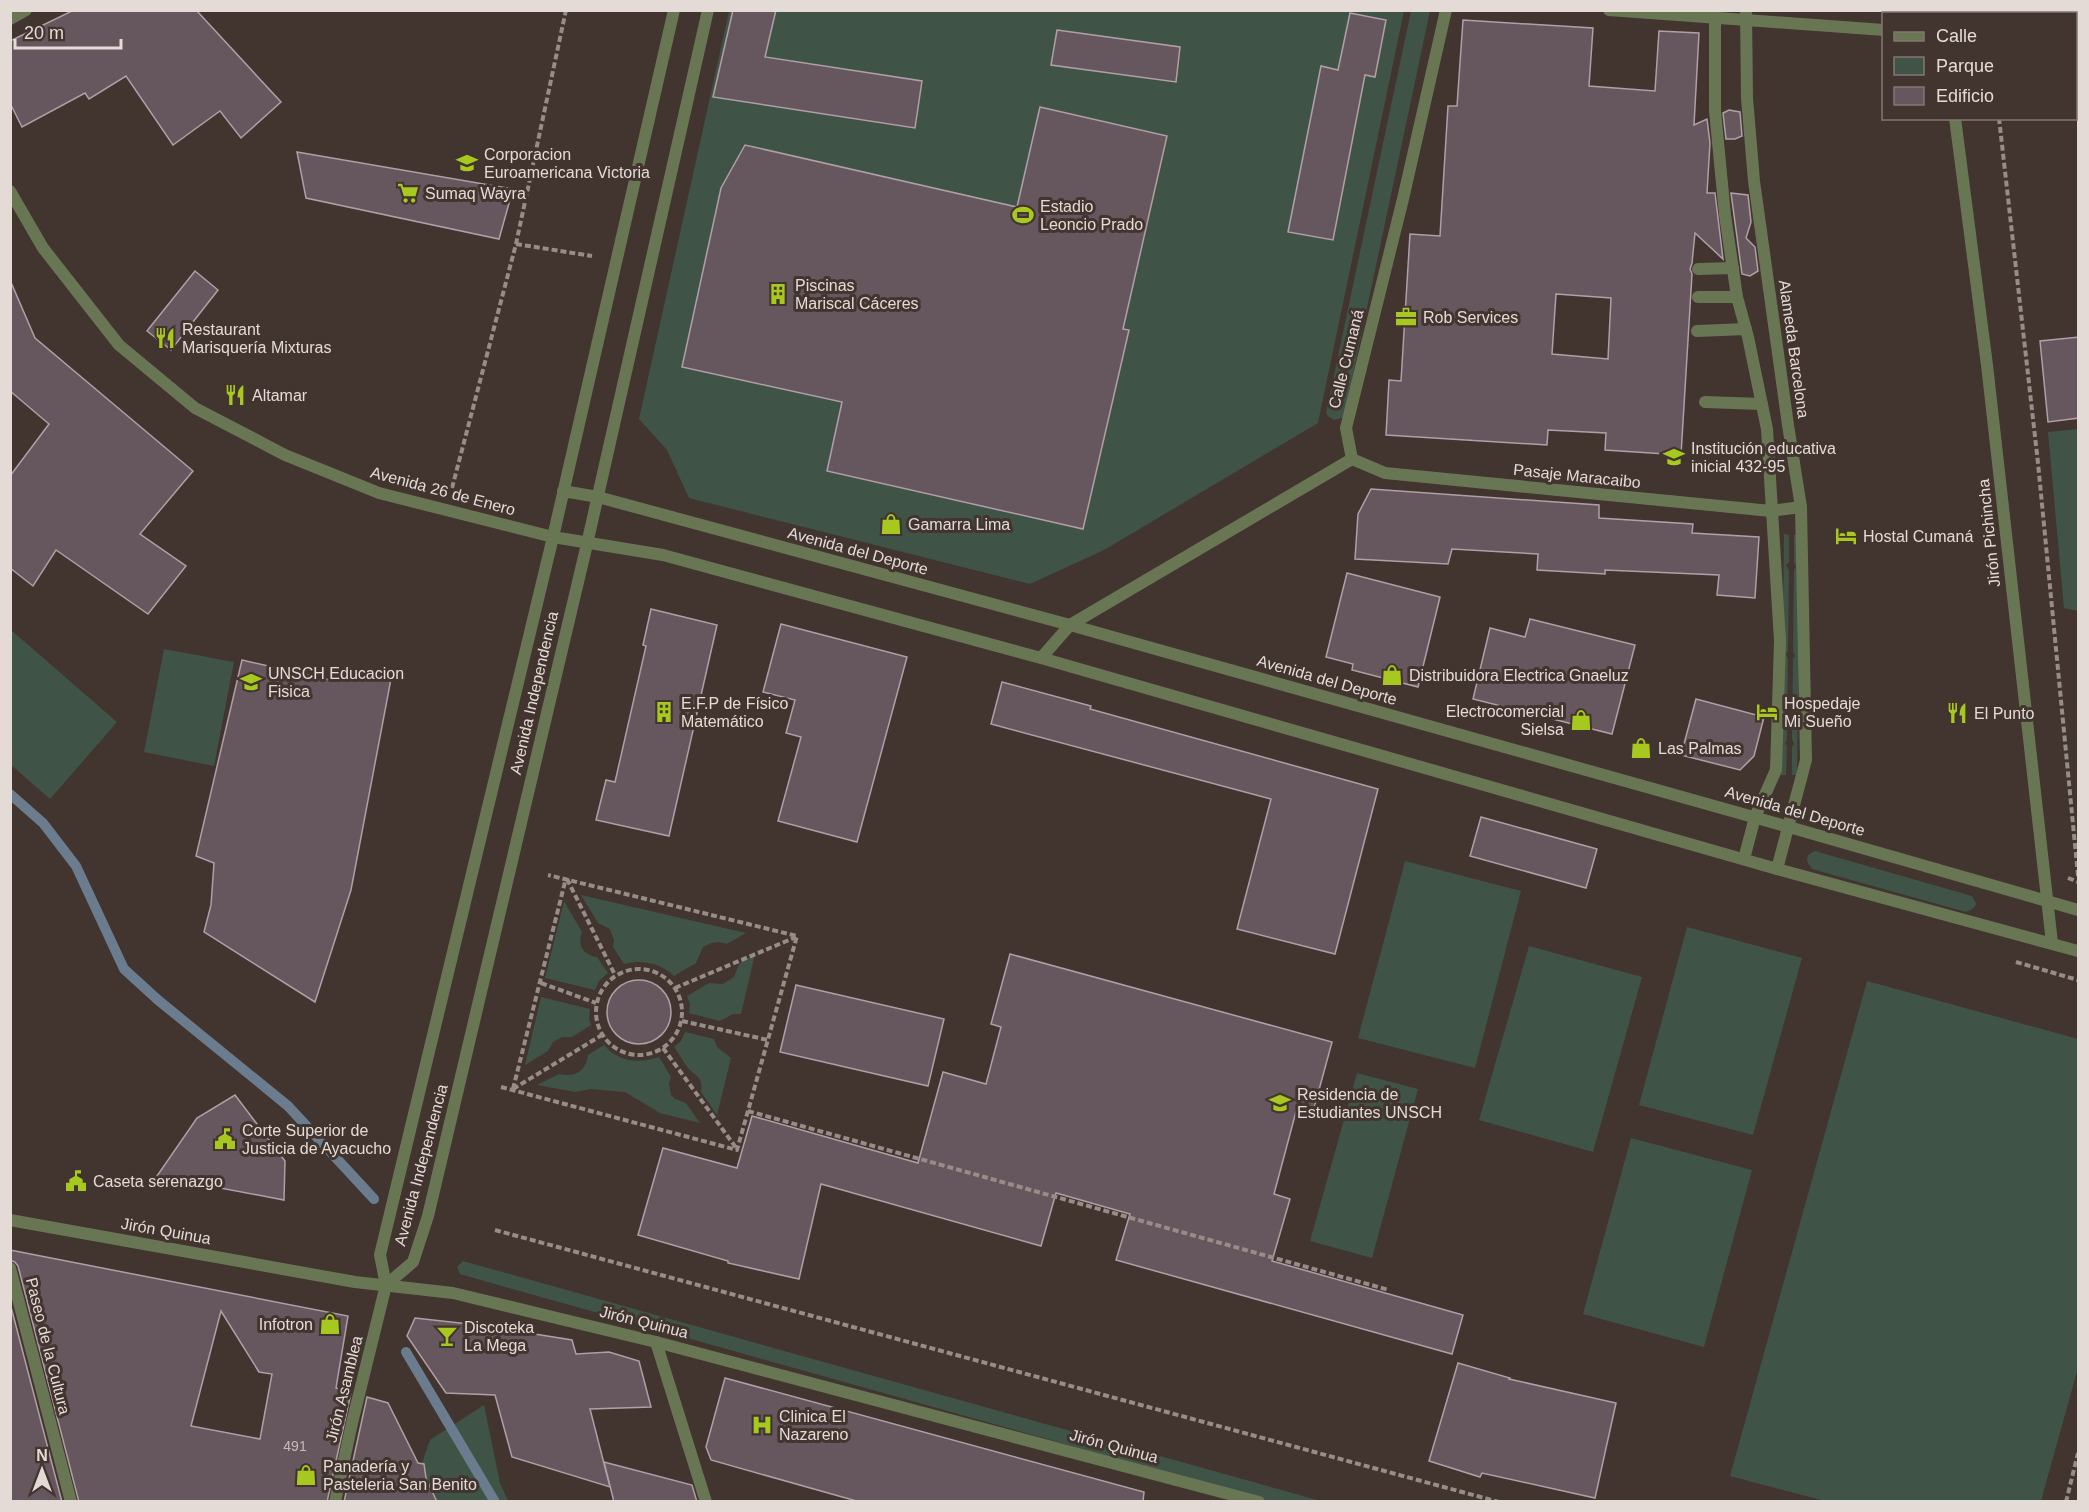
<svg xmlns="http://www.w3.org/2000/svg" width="2089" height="1512" viewBox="0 0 2089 1512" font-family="Helvetica,sans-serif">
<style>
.green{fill:#3f5446}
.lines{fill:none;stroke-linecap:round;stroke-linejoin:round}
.stream{stroke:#6b7c8e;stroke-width:10}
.building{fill:#66575f;stroke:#b09fa7;stroke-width:1.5;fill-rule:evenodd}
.path{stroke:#978c87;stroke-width:4;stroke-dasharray:6 3;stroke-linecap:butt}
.service{stroke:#687654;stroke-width:12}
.pedestrian{stroke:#687654;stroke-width:12}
.minor{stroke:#687654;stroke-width:12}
.tertiary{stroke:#687654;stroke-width:12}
.labels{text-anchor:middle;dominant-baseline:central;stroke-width:6;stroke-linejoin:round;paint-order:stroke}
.number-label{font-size:14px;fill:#c4bab9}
.poi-label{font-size:16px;fill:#e4dbd7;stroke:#42342e;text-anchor:start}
.street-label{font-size:16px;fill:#e4dbd7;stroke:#42342e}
</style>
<rect width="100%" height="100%" fill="#42342e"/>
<!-- green -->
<g class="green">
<polygon points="729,11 1404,11 1318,423 1104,550 1030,584 689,498 667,450 639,419"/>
<polygon points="1411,11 1430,11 1345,412 1342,418 1334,420 1328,416 1326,413"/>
<polygon points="2078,429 2078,611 2064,608 2048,432"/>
<polygon points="1784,534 1789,535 1789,562 1786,565 1789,570 1788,651 1786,654 1788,659 1787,739 1785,743 1787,746 1786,775 1781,775"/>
<polygon points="1794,535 1800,535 1797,775 1792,775 1792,747 1794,744 1792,739 1793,659 1795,656 1793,651 1794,570 1796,567 1794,562"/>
<polygon points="11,630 117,722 50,799 11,765"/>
<polygon points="164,649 234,662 214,766 144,752"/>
<path d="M1815,851L1972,896L1976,904L1974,908L1966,912L1812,869C1805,861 1805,855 1815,851Z"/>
<polygon points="1405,861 1521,891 1475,1068 1358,1038"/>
<path d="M581,895L746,933L727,944L719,942L711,943L703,947L696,963L674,976C661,963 641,959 624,964L613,947L614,940L610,929L598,923Z"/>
<path d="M564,901L582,932C577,945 583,955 597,957L608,973L599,981L595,990L545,978Z"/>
<polygon points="1687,927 1802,958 1753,1135 1639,1105"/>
<polygon points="1529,946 1642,977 1593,1152 1479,1120"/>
<polygon points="755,954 741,1014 733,1014 720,1021 689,1013 690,1004 687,996 709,983 723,984 734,977 739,964"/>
<polygon points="1867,981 2078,1039 2078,1368 2041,1501 1825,1501 1730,1476"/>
<polygon points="541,997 590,1009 589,1019 591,1025 572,1037 562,1037 553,1042 548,1051 525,1065"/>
<path d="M685,1032L714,1039L717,1047L731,1058L717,1115L701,1092C703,1076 696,1077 688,1068C683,1062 679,1053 674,1047L681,1041Z"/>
<path d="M604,1045C618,1062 640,1064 659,1057L671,1077L669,1083L671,1095L675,1099L686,1103L700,1123L660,1113L625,1092L591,1089L575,1092L537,1085L559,1074C575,1078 586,1071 588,1055Z"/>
<polygon points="1357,1073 1418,1089 1372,1258 1310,1241"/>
<polygon points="1631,1138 1752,1170 1704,1347 1583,1314"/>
<polygon points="463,1261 1321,1501 1268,1501 463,1275 460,1274 457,1267"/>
<polygon points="484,1405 500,1483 508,1501 412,1502 418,1474 430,1440"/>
</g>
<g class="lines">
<!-- stream -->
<g class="stream">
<polyline points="10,794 43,823 76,866 124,969 158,1000 288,1106 374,1199"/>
<polyline points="406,1352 495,1502"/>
</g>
</g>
<!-- building -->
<g class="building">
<polygon points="74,10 196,10 281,102 241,138 220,111 173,145 126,76 89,99 85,93 22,127 10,103 10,41"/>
<polygon points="733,10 776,10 765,57 922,81 915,128 713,97"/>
<polygon points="1350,13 1386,20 1375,77 1365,75 1333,240 1288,232 1321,66 1338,70"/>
<path d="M1463,20L1593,28L1589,86L1655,91L1659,31L1699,33L1694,125L1707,119L1710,143L1707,193H1715L1723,259L1695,233L1692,263L1690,269L1692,274L1681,455L1605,450L1606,433L1548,430L1547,445L1386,435L1389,380L1401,381L1410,234L1440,236L1448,106H1457ZM1556,294L1611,298L1608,359L1552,354Z"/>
<polygon points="1057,30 1180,47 1176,82 1051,65"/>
<polygon points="1040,107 1167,136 1123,329 1129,330 1083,529 827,471 842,402 682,367 721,188 745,145 1017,207"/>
<polygon points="1729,110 1740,112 1742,136 1735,139 1726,139 1723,113"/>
<polygon points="297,152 513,189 499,239 306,198"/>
<polygon points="1731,193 1748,195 1751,222 1746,238 1755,247 1758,271 1750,276 1742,274"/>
<polygon points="195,271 218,290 171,350 147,331"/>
<polygon points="10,280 35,338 193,471 140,534 186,566 148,614 56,550 33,586 10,568 10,476 49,424 10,391"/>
<polygon points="2079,337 2079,418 2048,422 2040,341"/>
<polygon points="1371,489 1599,505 1599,518 1693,524 1692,533 1759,537 1755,598 1717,595 1719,575 1605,570 1605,574 1537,570 1538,554 1452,549 1448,564 1355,559 1358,514"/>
<polygon points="1347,573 1440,597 1418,687 1352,670 1353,664 1326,657"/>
<polygon points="651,609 717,625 669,836 596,820 606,780 615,782 646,646 643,645"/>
<polygon points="1530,619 1635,645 1612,734 1473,699 1490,628 1525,637"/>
<polygon points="781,624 907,657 857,842 778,821 801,737 786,733 795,700 763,692"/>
<polygon points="242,660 335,681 337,675 391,679 351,890 315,1002 204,932 211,905 214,863 196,856"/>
<polygon points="1002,682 1091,706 1090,709 1378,789 1335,954 1237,929 1271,799 991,724"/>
<polygon points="1696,699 1764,717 1754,756 1740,770 1681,755"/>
<polygon points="1481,817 1597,849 1586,888 1470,856"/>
<polygon points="1010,954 1332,1042 1313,1112 1297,1108 1274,1194 1290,1199 1272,1261 1463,1315 1452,1354 1116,1260 1130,1214 1056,1193 1041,1246 821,1184 799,1279 728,1263 728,1261 638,1235 663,1148 737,1168 752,1116 918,1163 943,1072 986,1084 1001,1027 991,1024"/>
<circle cx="639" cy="1012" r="32"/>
<polygon points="796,985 944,1019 928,1086 780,1052"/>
<polygon points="235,1095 285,1161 284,1200 157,1176 197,1118"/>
<path d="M10,1250L348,1316L336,1388L351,1393L327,1502H79L18,1266L15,1262L10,1260ZM221,1311L259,1372L272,1374L260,1439L191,1426Z"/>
<polygon points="10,1303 62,1502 10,1502"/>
<polygon points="415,1318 478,1325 572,1340 576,1354 609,1352 639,1361 651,1407 590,1409 610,1487 512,1457 495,1395 446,1393 407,1336"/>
<polygon points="1458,1363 1510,1378 1509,1379 1616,1403 1595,1498 1482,1473 1480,1477 1429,1461"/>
<polygon points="725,1378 1144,1492 1143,1502 860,1502 711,1460 706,1447"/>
<polygon points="367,1397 388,1403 418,1463 424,1464 426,1478 437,1502 344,1502"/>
<polygon points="604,1462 692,1485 697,1502 614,1502"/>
</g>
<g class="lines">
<!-- path -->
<g class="path">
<polyline points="1987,10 1988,14"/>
<polyline points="1999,118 2038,463 2078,876"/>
<polyline points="516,244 592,256"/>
<polyline points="452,488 516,244 566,10"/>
<polyline points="2068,878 2078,882"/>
<polyline points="567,879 615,975"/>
<polyline points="2016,962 2078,980"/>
<circle cx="639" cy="1012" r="43"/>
<polyline points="541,983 596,1003"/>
<polyline points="675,988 796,937"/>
<polyline points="682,1021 768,1040"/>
<polyline points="663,1048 737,1149"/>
<polyline points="501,1087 737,1150 797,936 548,875"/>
<polyline points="513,1089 566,878"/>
<polyline points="513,1089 602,1035"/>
<polyline points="748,1111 1389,1290"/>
<polyline points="495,1230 1499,1502"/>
<polyline points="2066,1502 2078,1453"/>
</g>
<!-- service -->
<g class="service">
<polyline points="1698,269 1733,268"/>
<polyline points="1698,297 1737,297"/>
<polyline points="1697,331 1746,329"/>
<polyline points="1705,402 1762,404"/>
</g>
<!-- pedestrian -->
<polyline class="pedestrian" points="10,1268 71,1502"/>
<!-- minor -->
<g class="minor">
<polyline points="1609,10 1884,30"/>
<polyline points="1715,10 1715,111 1725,215 1737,297 1748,337 1767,429 1780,641 1776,770 1755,817 1744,859"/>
<polyline points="1746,10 1747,98 1754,181 1788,425 1801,507 1806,760 1777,869"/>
<polyline points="1944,10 1944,14"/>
<polyline points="10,19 26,10"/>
<polyline points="1955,118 1987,365 2052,943"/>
<polyline points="10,191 43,248 119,345 195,408 285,455 379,493 553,537 380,1255 386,1285 352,1423 335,1502"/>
<polyline points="1352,459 1385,473 1771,511 1801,507"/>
<polyline points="1041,658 1070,625 1352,459 1346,428 1403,199 1446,10"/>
<polyline points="10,1220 355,1282 453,1293 656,1342 1259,1502"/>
<polyline points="386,1285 413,1262 428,1216 587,544"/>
<polyline points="656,1342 706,1502"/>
</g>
<!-- tertiary -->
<g class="tertiary">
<polyline points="674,10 553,537 663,555 1041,658 1777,869 2078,951"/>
<polyline points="563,491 598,497 1070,625 1789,827 2078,910"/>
<polyline points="587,544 708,10"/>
</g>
</g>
<!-- icons -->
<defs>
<symbol id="school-bare" viewBox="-9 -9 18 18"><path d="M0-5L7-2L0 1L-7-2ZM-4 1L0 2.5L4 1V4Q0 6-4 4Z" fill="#a7c81f" stroke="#42342e" stroke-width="2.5" paint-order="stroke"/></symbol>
<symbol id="supermarket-bare" viewBox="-9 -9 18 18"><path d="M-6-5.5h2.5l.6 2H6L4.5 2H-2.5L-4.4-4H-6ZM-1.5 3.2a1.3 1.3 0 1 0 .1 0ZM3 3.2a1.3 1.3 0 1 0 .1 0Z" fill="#a7c81f" stroke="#42342e" stroke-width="2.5" paint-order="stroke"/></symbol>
<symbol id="stadium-bare" viewBox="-9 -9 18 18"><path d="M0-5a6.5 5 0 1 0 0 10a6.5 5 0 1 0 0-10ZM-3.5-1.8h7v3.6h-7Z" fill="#a7c81f" stroke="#42342e" stroke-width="2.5" paint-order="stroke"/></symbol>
<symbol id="building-bare" viewBox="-9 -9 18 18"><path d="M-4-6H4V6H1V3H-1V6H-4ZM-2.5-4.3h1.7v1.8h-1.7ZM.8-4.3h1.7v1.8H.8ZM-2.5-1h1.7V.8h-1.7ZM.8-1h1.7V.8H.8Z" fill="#a7c81f" stroke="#42342e" stroke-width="2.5" paint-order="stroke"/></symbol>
<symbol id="office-bare" viewBox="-9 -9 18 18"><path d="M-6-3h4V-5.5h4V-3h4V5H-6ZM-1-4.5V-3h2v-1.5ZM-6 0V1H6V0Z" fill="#a7c81f" stroke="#42342e" stroke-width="2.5" paint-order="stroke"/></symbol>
<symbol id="restaurant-bare" viewBox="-9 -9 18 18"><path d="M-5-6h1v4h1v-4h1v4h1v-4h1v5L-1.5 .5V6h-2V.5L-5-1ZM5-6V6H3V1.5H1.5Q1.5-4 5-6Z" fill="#a7c81f" stroke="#42342e" stroke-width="2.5" paint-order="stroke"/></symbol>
<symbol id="shop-bare" viewBox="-9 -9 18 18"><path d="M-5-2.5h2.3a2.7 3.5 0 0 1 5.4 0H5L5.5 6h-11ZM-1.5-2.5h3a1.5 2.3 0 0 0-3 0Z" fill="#a7c81f" stroke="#42342e" stroke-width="2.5" paint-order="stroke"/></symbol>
<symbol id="hotel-bare" viewBox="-9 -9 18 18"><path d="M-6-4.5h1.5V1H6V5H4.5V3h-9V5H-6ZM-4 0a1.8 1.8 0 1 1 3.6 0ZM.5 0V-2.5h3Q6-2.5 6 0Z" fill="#a7c81f" stroke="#42342e" stroke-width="2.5" paint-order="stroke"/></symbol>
<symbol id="university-bare" viewBox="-9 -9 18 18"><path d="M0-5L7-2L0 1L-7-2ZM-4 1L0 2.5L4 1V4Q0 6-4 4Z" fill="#a7c81f" stroke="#42342e" stroke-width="2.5" paint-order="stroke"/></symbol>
<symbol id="civic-bare" viewBox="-9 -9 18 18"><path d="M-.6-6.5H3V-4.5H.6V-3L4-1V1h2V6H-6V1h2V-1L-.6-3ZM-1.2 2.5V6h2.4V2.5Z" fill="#a7c81f" stroke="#42342e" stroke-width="2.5" paint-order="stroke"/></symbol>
<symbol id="bar-bare" viewBox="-9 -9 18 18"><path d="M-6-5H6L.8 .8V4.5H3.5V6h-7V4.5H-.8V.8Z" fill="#a7c81f" stroke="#42342e" stroke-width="2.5" paint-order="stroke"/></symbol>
<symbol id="hospital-bare" viewBox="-9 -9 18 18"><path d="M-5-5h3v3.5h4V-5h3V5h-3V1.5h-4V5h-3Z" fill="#a7c81f" stroke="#42342e" stroke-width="2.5" paint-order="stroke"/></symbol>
</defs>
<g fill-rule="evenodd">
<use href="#school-bare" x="452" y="148" width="30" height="30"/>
<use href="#supermarket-bare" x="393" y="178" width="30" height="30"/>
<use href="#stadium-bare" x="1008" y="200" width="30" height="30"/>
<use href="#building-bare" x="763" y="279" width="30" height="30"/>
<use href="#office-bare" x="1391" y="302" width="30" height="30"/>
<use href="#restaurant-bare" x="150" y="323" width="30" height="30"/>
<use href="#restaurant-bare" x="220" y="380" width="30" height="30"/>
<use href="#school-bare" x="1659" y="442" width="30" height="30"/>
<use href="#shop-bare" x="876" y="509" width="30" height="30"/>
<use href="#hotel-bare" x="1831" y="521" width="30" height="30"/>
<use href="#shop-bare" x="1377" y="660" width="30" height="30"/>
<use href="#university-bare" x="236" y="667" width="30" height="30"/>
<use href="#building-bare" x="649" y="697" width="30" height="30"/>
<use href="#hotel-bare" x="1752" y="697" width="30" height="30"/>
<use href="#restaurant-bare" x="1942" y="698" width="30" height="30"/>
<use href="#shop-bare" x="1566" y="705" width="30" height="30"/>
<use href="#shop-bare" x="1626" y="733" width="30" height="30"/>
<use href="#university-bare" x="1265" y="1088" width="30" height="30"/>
<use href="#civic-bare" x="210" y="1124" width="30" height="30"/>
<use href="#civic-bare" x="61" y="1166" width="30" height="30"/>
<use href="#shop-bare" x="315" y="1309" width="30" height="30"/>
<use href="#bar-bare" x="432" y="1321" width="30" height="30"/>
<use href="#hospital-bare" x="747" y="1410" width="30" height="30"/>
<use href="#shop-bare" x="291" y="1460" width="30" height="30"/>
</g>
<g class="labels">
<!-- number labels -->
<g class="number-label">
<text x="295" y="1446">491</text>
</g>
<!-- poi labels -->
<g class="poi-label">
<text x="484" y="154">Corporacion<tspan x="484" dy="18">Euroamericana Victoria</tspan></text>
<text x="425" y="193">Sumaq Wayra</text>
<text x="1040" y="206">Estadio<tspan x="1040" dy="18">Leoncio Prado</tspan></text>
<text x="795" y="285">Piscinas<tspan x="795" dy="18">Mariscal Cáceres</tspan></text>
<text x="1423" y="317">Rob Services</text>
<text x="182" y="329">Restaurant<tspan x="182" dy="18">Marisquería Mixturas</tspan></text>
<text x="252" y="395">Altamar</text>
<text x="1691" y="448">Institución educativa<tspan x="1691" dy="18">inicial 432-95</tspan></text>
<text x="908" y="524">Gamarra Lima</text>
<text x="1863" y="536">Hostal Cumaná</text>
<text x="268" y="673">UNSCH Educacion<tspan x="268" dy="18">Fisica</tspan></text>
<text x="1409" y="675">Distribuidora Electrica Gnaeluz</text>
<text x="681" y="703">E.F.P de Físico<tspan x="681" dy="18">Matemático</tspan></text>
<text x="1784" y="703">Hospedaje<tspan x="1784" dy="18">Mi Sueño</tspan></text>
<text x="1564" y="711" text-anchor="end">Electrocomercial<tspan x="1564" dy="18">Sielsa</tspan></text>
<text x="1974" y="713">El Punto</text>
<text x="1658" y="748">Las Palmas</text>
<text x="1297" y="1094">Residencia de<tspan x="1297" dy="18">Estudiantes UNSCH</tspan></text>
<text x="242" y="1130">Corte Superior de<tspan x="242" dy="18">Justicia de Ayacucho</tspan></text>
<text x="93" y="1181">Caseta serenazgo</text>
<text x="313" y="1324" text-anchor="end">Infotron</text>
<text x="464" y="1327">Discoteka<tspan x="464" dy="18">La Mega</tspan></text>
<text x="779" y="1416">Clinica El<tspan x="779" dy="18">Nazareno</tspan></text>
<text x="323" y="1466">Panadería y<tspan x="323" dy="18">Pasteleria San Benito</tspan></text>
</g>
<!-- street labels -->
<g class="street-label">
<text transform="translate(1794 349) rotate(82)">Alameda Barcelona</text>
<text transform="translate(1346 359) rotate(-76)">Calle Cumaná</text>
<text transform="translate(1577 476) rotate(6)">Pasaje Maracaibo</text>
<text transform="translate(443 491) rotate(15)">Avenida 26 de Enero</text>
<text transform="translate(1989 533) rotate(-96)">Jirón Pichincha</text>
<text transform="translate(858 551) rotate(15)">Avenida del Deporte</text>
<text transform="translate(1327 680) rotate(16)">Avenida del Deporte</text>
<text transform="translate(534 693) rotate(-77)">Avenida Independencia</text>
<text transform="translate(1795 811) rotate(16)">Avenida del Deporte</text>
<text transform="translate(421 1165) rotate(-75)">Avenida Independencia</text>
<text transform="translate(166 1231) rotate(10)">Jirón Quinua</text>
<text transform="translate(644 1322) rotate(14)">Jirón Quinua</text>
<text transform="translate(48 1346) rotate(76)">Paseo de la Cultura</text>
<text transform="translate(344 1389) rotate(-76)">Jirón Asamblea</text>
<text transform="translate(1114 1446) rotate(15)">Jirón Quinua</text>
</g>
</g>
<!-- border -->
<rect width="2089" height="1512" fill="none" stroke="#e4dbd7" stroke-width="24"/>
<!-- legend -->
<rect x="1882" y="12" width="195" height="108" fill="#42342e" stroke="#837772" stroke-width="1.5"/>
<rect x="1894" y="32" width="30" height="9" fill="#687654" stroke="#837772" stroke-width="1.5"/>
<text x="1936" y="42" font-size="18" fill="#e4dbd7">Calle</text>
<rect x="1894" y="57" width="30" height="18" fill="#3f5446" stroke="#837772" stroke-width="1.5"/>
<text x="1936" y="72" font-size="18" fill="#e4dbd7">Parque</text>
<rect x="1894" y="87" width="30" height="18" fill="#66575f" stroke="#837772" stroke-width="1.5"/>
<text x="1936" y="102" font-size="18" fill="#e4dbd7">Edificio</text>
<!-- north arrow -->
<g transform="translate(42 1470)" stroke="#42342e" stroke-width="4.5" paint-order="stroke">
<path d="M0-4.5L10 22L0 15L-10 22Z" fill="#e4dbd7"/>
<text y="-9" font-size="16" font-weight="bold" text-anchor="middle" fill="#e4dbd7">N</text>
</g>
<!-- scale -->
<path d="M15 39v9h106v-9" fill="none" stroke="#e4dbd7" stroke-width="3"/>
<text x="24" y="39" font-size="18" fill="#e4dbd7" stroke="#42342e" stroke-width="4.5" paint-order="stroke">20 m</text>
</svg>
